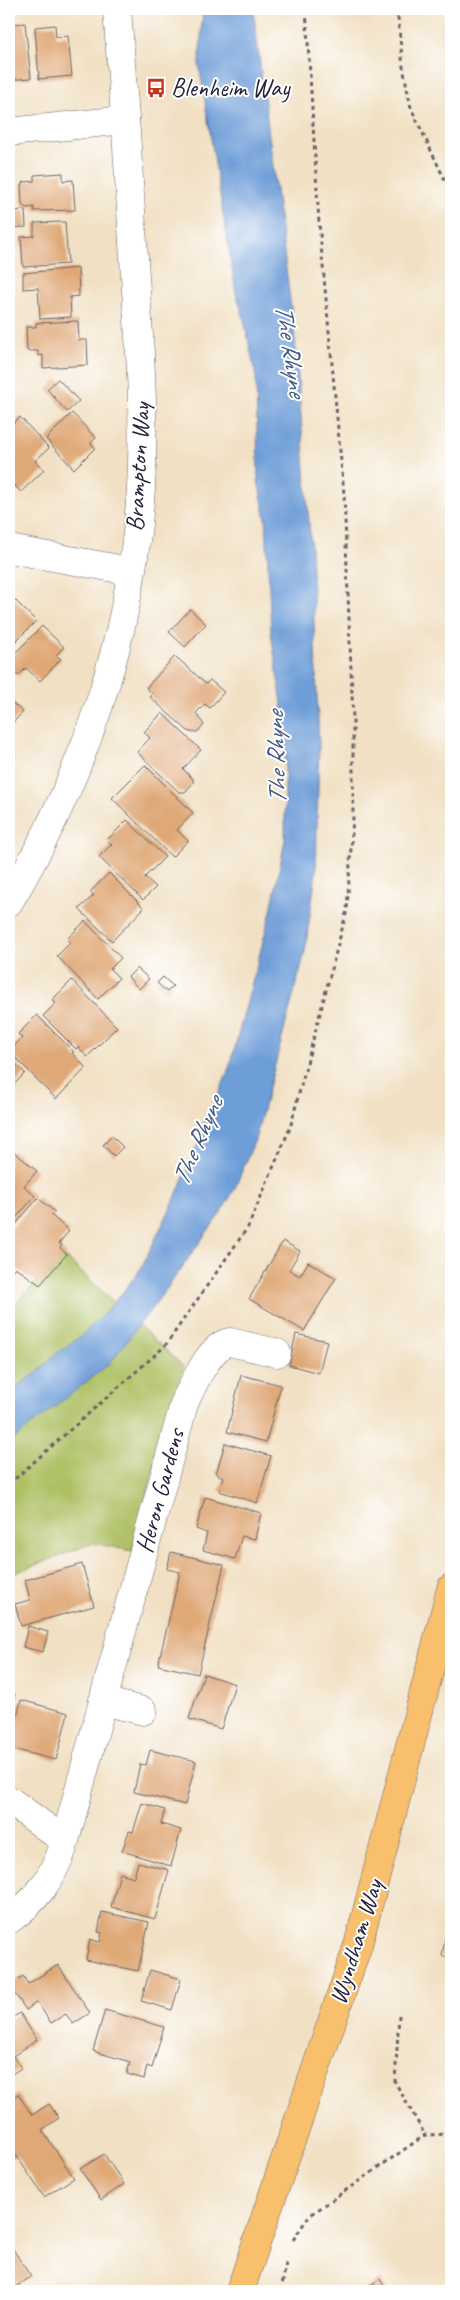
<svg xmlns="http://www.w3.org/2000/svg" width="460" height="2300" viewBox="0 0 460 2300" font-family="Caveat,sans-serif">
<style>
.green{fill:#aec063;stroke:#68714f}
.water{fill:#6e9ed8;stroke:#48608a}
.building{fill:#dfa877}
.lines{fill:none;stroke-linecap:round;stroke-linejoin:round}
.minor-casing{stroke:#6a646b;stroke-width:29}
.major-casing{stroke:#6a646b;stroke-width:29}
.path{stroke:#6a646b;stroke-width:3;stroke-dasharray:4 4;stroke-linecap:butt}
.minor{stroke:#fff;stroke-width:28}
.major{stroke:#f8bf6c;stroke-width:28}
.labels{text-anchor:middle;dominant-baseline:central;stroke-width:4;stroke-linejoin:round;paint-order:stroke}
.poi-label{font-size:25px;fill:#22223b;stroke:#fff;text-anchor:start}
.street-label{font-size:25px;fill:#22223b;stroke:#fff}
.water-label{font-size:26px;font-style:italic;fill:#445a82;stroke:#fff}
</style>
<rect width="100%" height="100%" fill="#fff"/>
<filter id="ink" filterUnits="userSpaceOnUse"><feTurbulence type="fractalNoise" baseFrequency=".02" numOctaves="2"/><feDisplacementMap in="SourceGraphic" scale="10" xChannelSelector="R" yChannelSelector="G"/><feConvolveMatrix kernelMatrix="1 2 1 2 8 2 1 2 1" color-interpolation-filters="sRGB"/></filter>
<filter id="wash" filterUnits="userSpaceOnUse"><feTurbulence type="fractalNoise" baseFrequency=".0096" numOctaves="4" result="noise"/><feDisplacementMap in="SourceGraphic" scale="20" xChannelSelector="R" yChannelSelector="G"/><feGaussianBlur stdDeviation="1.12" result="paint"/><feColorMatrix in="noise" values="0 0 0 0 0 0 0 0 0 0 0 0 0 0 0 0 0 1.4 0 .05"/><feComposite in="paint" operator="in"/></filter>
<g filter="url(#wash)">
<rect width="100%" height="100%" fill="#f1e0c3"/>
<!-- green -->
<polygon class="green" points="63,1255 184,1367 171,1403 132,1551 93,1543 9,1575 9,1310"/>
<!-- water -->
<polygon class="water" points="203,9 253,9 295,339 311,547 319,745 316,872 305,952 255,1140 234,1190 222,1211 168,1287 110,1363 9,1443 9,1391 37,1373 55,1354 80,1337 100,1318 123,1292 141,1268 172,1205 198,1143 204,1121 221,1089 231,1062 271,911 285,840 285,746 282,704 271,633 266,520 258,481 256,377 243,315 236,293 199,65"/>
<g id="blocks">
<!-- building -->
<g class="building">
<polygon points="25,23 31,78 9,80 9,24"/>
<polygon points="55,25 56,37 68,36 72,76 39,79 35,27"/>
<polygon points="63,173 63,181 73,180 75,210 34,211 34,207 26,208 22,205 21,185 24,182 34,181 34,175"/>
<polygon points="25,210 26,227 9,228 9,211"/>
<polygon points="65,222 68,264 23,267 21,237 34,236 34,223"/>
<polygon points="78,268 79,296 70,297 71,317 40,319 38,288 23,289 23,273"/>
<polygon points="78,321 79,340 87,340 88,365 43,368 43,355 38,356 38,351 27,351 26,327 36,327 36,323"/>
<polygon points="58,379 79,401 67,412 47,389"/>
<polygon points="72,413 96,438 91,443 95,448 74,469 46,439"/>
<polygon points="20,417 49,448 35,461 44,470 21,492 9,480 9,428"/>
<polygon points="13,598 36,621 9,648 9,603"/>
<polygon points="190,609 206,624 185,647 169,632"/>
<polygon points="42,626 64,647 56,655 61,659 40,681 26,668 18,676 9,666 9,659"/>
<polygon points="175,656 206,684 210,680 224,692 210,708 205,704 196,713 204,725 197,732 189,732 150,697 153,694 146,688"/>
<polygon points="10,701 23,712 9,727 9,702"/>
<polygon points="162,713 201,750 183,769 193,779 193,783 185,792 179,792 137,752 150,738 144,732"/>
<polygon points="9,751 15,757 9,764"/>
<polygon points="145,765 193,813 177,830 188,841 172,857 112,798"/>
<polygon points="127,820 165,857 145,877 156,887 143,900 99,857 112,844 107,840"/>
<polygon points="109,873 144,908 112,941 79,909 94,895 90,892"/>
<polygon points="85,921 121,958 110,969 119,978 98,999 57,956 70,943 67,939"/>
<polygon points="137,968 149,979 139,989 128,977"/>
<polygon points="163,977 173,986 167,992 157,983"/>
<polygon points="72,980 117,1027 87,1057 78,1047 76,1049 43,1016 56,1003 52,1000"/>
<polygon points="37,1015 74,1052 72,1053 86,1068 56,1099 9,1051 22,1038 18,1034"/>
<polygon points="9,1057 25,1073 9,1090"/>
<polygon points="112,1136 123,1147 114,1156 103,1145"/>
<polygon points="13,1151 37,1171 24,1186 35,1196 9,1226 9,1156"/>
<polygon points="38,1198 55,1212 51,1215 69,1231 59,1243 62,1245 60,1248 67,1254 40,1285 15,1267 12,1271 9,1268 9,1232"/>
<polygon points="283,1241 300,1251 289,1270 300,1276 308,1262 336,1278 304,1331 249,1299"/>
<polygon points="296,1334 327,1341 319,1373 289,1365"/>
<polygon points="241,1375 281,1385 266,1442 227,1432"/>
<polygon points="225,1443 271,1456 257,1503 219,1491 224,1477 216,1474"/>
<polygon points="205,1497 261,1513 255,1539 242,1536 235,1559 203,1550 207,1533 196,1529"/>
<polygon points="171,1552 224,1565 198,1674 158,1665 180,1572 167,1569"/>
<polygon points="82,1564 94,1606 21,1626 15,1604 30,1600 25,1580"/>
<polygon points="28,1626 48,1632 43,1652 23,1647"/>
<polygon points="204,1674 235,1684 221,1729 189,1719"/>
<polygon points="9,1692 15,1694 10,1716 9,1716"/>
<polygon points="21,1700 68,1713 56,1760 9,1748"/>
<polygon points="150,1750 196,1761 185,1805 134,1792 140,1764 146,1765"/>
<polygon points="142,1803 165,1810 161,1824 181,1830 171,1866 122,1851 129,1831 133,1832"/>
<polygon points="138,1862 169,1870 155,1919 111,1907 120,1873 134,1877"/>
<polygon points="102,1912 149,1922 138,1971 86,1960 90,1939 100,1942 102,1933 98,1932"/>
<polygon points="449,1916 451,1916 451,1958 442,1956"/>
<polygon points="58,1965 90,2013 73,2024 66,2014 51,2023 37,2002 26,2010 9,1985 23,1976 28,1984"/>
<polygon points="150,1970 181,1979 172,2010 141,2001"/>
<polygon points="105,2010 164,2027 152,2068 147,2066 144,2079 127,2074 130,2062 93,2051"/>
<polygon points="20,2013 37,2040 13,2056 21,2068 9,2076 9,2020"/>
<polygon points="18,2094 32,2115 49,2104 59,2118 42,2130 74,2178 44,2197 16,2155 9,2160 9,2100"/>
<polygon points="104,2154 124,2184 101,2200 80,2169"/>
<polygon points="11,2246 31,2277 9,2291 9,2247"/>
<polygon points="380,2279 387,2291 361,2291"/>
</g>
</g>
</g>
<g filter="url(#ink)">
<use href="#blocks" fill-opacity="0" stroke="#6a646b" stroke-width="1"/>
<g class="lines">
<defs>
<g id="minor">
<polyline points="9,132 125,120"/>
<polyline points="9,549 130,571"/>
<path d="M9,902C84,776 132,635 141,488C145,417 140,347 135,276C130,187 124,98 117,9"/>
<polyline points="103,1701 143,1711"/>
<polyline points="9,1800 65,1841"/>
<path d="M9,1920C36,1901 52,1879 63,1848L184,1404C191,1388 211,1343 230,1342L277,1353"/>
</g>
<polyline id="major" points="240,2291 358,1945 451,1588"/>
</defs>
<!-- minor casing -->
<use href="#minor" class="minor-casing"/>
<!-- major casing -->
<use href="#major" class="major-casing"/>
<!-- path -->
<g class="path">
<polyline points="397,9 403,67 411,108 451,193"/>
<polyline points="9,1484 165,1346 248,1227 290,1128 347,910 353,817 353,719 344,494 319,223 306,9"/>
<polyline points="399,2015 395,2082 425,2135"/>
<polyline points="293,2240 309,2216 425,2135 451,2134"/>
<polyline points="281,2291 286,2263"/>
</g>
<!-- minor -->
<use href="#minor" class="minor"/>
<!-- major -->
<use href="#major" class="major"/>
</g>
</g>
<!-- icons -->
<defs>
<symbol id="bus-bare" viewBox="-9 -9 18 18"><path d="M-5-6H5V4H4V6H2V4H-2V6H-4V4H-5ZM-3.5-4V0h7V-4ZM-3.5 1.2v1.5H-2V1.2ZM2 1.2v1.5H3.5V1.2Z" fill="#c8321e" stroke="#fff" stroke-width="2.5" paint-order="stroke"/></symbol>
</defs>
<g fill-rule="evenodd">
<use href="#bus-bare" x="142" y="74" width="28" height="28"/>
</g>
<g class="labels">
<!-- poi labels -->
<g class="poi-label">
<text x="171" y="88">Blenheim Way</text>
</g>
<!-- street labels -->
<g class="street-label">
<text transform="translate(138 467) rotate(-87)">Brampton Way</text>
<text transform="translate(160 1491) rotate(-75)">Heron Gardens</text>
<text transform="translate(356 1942) rotate(-73)">Wyndham Way</text>
</g>
<!-- water labels -->
<g class="water-label">
<text transform="translate(291 350) rotate(81)">The Rhyne</text>
<text transform="translate(276 758) rotate(-92)">The Rhyne</text>
<text transform="translate(197 1141) rotate(-67)">The Rhyne</text>
</g>
</g>
<!-- margin -->
<rect width="460" height="2300" fill="none" stroke="#fff" stroke-width="30"/>
</svg>
